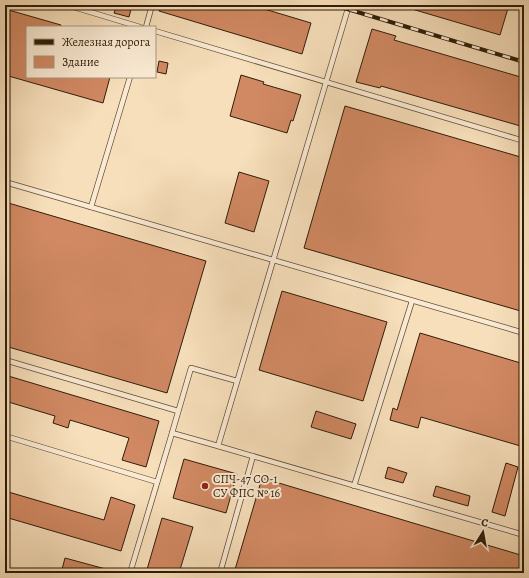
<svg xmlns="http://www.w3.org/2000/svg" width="529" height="578" viewBox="0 0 529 578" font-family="Alegreya,serif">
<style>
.building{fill:#d18963;stroke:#2f1d08}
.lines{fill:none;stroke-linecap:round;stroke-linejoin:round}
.service-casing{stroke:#614e35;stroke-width:6}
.service{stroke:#faead3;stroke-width:4.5}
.rail-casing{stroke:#2f1d08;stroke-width:4}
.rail{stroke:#faead3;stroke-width:2.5;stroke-dasharray:8;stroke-linecap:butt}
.poi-dot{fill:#8f2418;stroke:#faead3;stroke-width:1.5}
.labels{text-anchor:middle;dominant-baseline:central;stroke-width:4;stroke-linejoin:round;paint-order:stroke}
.poi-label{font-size:12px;fill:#2f1d08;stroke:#faead3;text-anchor:start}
</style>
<rect width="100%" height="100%" fill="#f7dfbb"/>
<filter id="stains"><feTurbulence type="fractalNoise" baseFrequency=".005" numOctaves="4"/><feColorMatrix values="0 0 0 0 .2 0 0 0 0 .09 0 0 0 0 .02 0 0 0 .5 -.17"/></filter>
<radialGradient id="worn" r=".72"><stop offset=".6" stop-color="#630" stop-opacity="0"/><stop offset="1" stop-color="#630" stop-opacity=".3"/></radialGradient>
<!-- building -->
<g class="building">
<polygon points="117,5 132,5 129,17 114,13"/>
<polygon points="161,5 251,5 311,23 302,54 159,11"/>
<polygon points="405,5 509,5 500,35 405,7"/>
<polygon points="5,9 61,25 61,27 27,27 27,77 110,77 103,103 5,75"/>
<polygon points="372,29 396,36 394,40 524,78 524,127 381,86 380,88 356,82"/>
<polygon points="159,61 168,63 166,74 157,72"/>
<polygon points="241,75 264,82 263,84 301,95 293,121 291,120 287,133 230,116"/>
<polygon points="345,106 524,158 524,312 304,248"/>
<polygon points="239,172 269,181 254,232 225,223"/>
<polygon points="5,202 206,261 167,393 5,346"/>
<polygon points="282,291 387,322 363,401 259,370"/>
<polygon points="420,333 524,364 524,447 421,417 418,428 390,420 393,408 397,410"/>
<polygon points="5,375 159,421 146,467 122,460 129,438 70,420 68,428 53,423 55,416 5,401"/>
<polygon points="316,411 356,424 351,439 311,427"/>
<polygon points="184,459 237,474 226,513 173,498"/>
<polygon points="506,463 518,467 505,516 492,512"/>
<polygon points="388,467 407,473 403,483 385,478"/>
<polygon points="262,478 524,556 524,573 234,573"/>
<polygon points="436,486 470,496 468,506 433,496"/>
<polygon points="5,491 104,520 111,497 135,505 121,551 5,517"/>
<polygon points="162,518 193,527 179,573 146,573"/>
<polygon points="65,558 113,571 112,573 61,573"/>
</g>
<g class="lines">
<defs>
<g id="service">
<polyline points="67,5 140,27"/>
<polyline points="146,27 152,5"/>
<polyline points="155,31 524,141"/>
<polyline points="5,182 524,333"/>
<polyline points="91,207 130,77"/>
<polyline points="5,360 178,411"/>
<polyline points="172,433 191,368 237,381"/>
<polyline points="5,436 157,482"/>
<polyline points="218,446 524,535"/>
<polyline points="354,486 412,301"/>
<polyline points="130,573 172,433 218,446 349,5"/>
<polyline points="220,573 253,456"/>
</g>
</defs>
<!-- service casing -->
<use href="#service" class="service-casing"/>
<!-- service -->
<use href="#service" class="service"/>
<defs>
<polyline id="rail" points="334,5 524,62"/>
</defs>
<!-- rail casing -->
<use href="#rail" class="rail-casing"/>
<!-- rail -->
<use href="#rail" class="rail"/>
</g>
<!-- markers -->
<circle class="poi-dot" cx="205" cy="486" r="4"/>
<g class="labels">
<!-- poi labels -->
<g class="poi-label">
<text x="213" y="479">СПЧ-47 СО-1<tspan x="213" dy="14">СУ ФПС № 16</tspan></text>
</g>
</g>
<!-- margin -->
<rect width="529" height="578" fill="none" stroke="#f7dfbb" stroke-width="20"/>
<rect x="6" y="6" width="517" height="566" fill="none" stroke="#2f1d08" stroke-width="2"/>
<rect x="10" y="10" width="509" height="558" fill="none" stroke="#2f1d08"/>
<!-- legend -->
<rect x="26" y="26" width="130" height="52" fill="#faead3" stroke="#a99882"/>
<rect x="34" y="39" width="20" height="6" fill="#2f1d08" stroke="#a99882"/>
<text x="62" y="46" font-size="12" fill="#2f1d08">Железная дорога</text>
<rect x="34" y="56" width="20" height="12" fill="#d18963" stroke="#a99882"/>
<text x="62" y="66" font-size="12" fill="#2f1d08">Здание</text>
<!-- north arrow -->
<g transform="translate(483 532) rotate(11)" stroke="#faead3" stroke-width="3" paint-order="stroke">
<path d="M0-3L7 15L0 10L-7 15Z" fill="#2f1d08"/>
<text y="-6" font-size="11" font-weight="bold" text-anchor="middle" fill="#2f1d08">С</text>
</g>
<rect width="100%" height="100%" filter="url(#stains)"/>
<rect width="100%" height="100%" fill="url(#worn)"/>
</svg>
